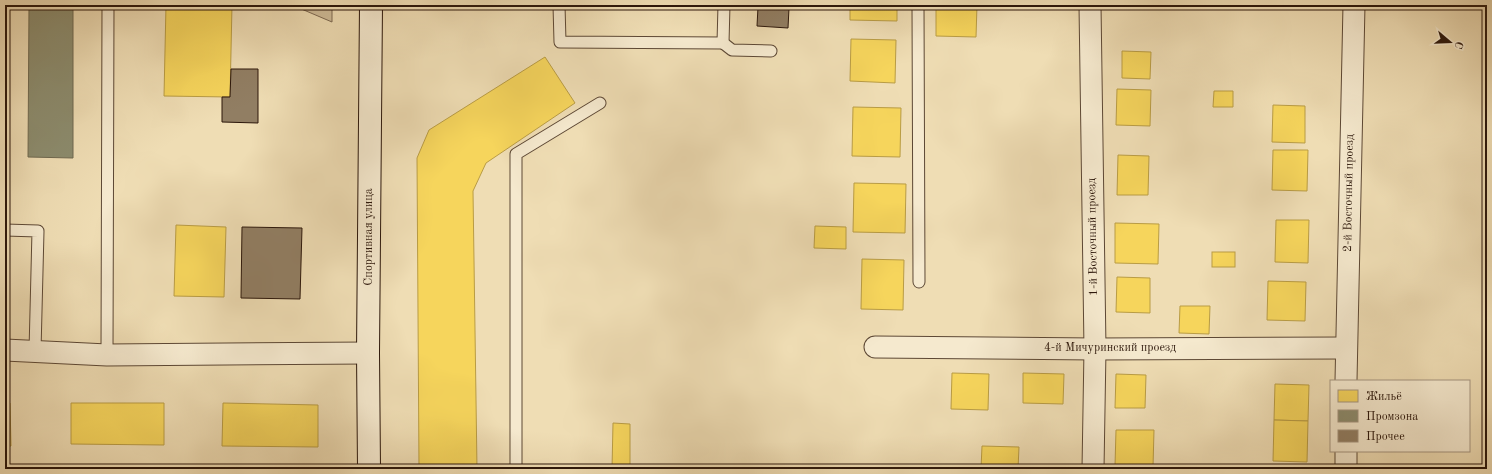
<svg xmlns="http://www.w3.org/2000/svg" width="1492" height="474" viewBox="0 0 1492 474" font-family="'Old Standard TT',serif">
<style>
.green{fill:#cebb97;stroke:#7d6951}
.homes{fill:#f6d55c;stroke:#b99c44}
.industry{fill:#8c8c6e;stroke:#6f6950}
.building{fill:#917e63;stroke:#2c170b}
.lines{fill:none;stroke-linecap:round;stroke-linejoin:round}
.lane-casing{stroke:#5d4835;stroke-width:13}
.street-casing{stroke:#5d4835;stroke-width:23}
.secondary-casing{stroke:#2c170b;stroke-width:24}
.lane{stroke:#f5e9ce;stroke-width:11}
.street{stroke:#f5e9ce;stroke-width:21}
.secondary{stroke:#f5e9ce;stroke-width:22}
.labels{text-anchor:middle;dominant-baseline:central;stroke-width:4;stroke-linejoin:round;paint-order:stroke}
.street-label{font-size:12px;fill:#2c170b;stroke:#f5e9ce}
</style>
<rect width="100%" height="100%" fill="#efddb4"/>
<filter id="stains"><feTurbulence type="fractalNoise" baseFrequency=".005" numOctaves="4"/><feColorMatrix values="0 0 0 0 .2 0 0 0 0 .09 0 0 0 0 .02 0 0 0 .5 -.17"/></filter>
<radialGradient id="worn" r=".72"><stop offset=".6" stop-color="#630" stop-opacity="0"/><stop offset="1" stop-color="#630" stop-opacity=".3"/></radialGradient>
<!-- green -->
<polygon class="green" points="292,5 332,5 332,22"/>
<!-- homes -->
<g class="homes">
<polygon points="166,5 232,5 230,97 164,96"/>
<polygon points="850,5 897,5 897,21 850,20"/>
<polygon points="936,5 977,5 976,37 936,36"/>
<polygon points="851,39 896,40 895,83 850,81"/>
<polygon points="1122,51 1151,52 1150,79 1122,78"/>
<polygon points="545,57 575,103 486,163 473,191 477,469 419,469 417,158 429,130"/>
<polygon points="1117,89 1151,90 1150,126 1116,125"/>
<polygon points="1214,91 1233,91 1233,107 1213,107"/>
<polygon points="1273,105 1305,106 1305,143 1272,142"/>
<polygon points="853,107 901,108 900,157 852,156"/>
<polygon points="1273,150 1308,150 1307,191 1272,190"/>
<polygon points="1118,155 1149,156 1148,195 1117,195"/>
<polygon points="854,183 906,184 905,233 853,232"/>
<polygon points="1276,220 1309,220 1308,263 1275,262"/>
<polygon points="1115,223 1159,224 1158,264 1115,263"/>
<polygon points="176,225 226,227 224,297 174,296"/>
<polygon points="815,226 846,227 846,249 814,248"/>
<rect x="1212" y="252" width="23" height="15"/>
<polygon points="862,259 904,260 903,310 861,309"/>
<polygon points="1117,277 1150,278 1150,313 1116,312"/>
<polygon points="1268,281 1306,282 1305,321 1267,320"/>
<polygon points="1180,306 1210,306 1209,334 1179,333"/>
<polygon points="952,373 989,374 988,410 951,409"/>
<polygon points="1023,373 1064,374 1063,404 1023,403"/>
<polygon points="1116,374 1146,375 1145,408 1115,408"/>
<polygon points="1275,384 1309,385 1308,421 1274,420"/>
<polygon points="5,403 10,403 11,446 5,446"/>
<polygon points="71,403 164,403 164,445 71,444"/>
<polygon points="223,403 318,405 318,447 222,446"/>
<polygon points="1274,420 1308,421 1307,462 1273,461"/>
<polygon points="613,423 630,424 630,469 612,469"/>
<polygon points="1116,430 1154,430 1153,467 1115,466"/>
<polygon points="982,446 1019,447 1018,469 981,469"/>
</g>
<!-- industry -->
<g class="industry">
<polygon points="5,5 7,5 6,148 5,148"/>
<polygon points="29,5 73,5 73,158 28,157"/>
</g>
<!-- building -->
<g class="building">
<polygon points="758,7 789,8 788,28 757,26"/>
<polygon points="231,69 258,69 258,123 222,122 222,97 230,97"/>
<polygon points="242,227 302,228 300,299 241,298"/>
</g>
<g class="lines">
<defs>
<g id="lane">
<polyline points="559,5 560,42 723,43 724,5"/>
<polyline points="918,5 919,282"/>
<polyline points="723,43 732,50 771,51"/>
<polyline points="5,230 38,231 35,351"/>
<polyline points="107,355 108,5"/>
<polyline points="516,469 516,154 600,103"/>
</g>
<g id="street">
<polyline points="1090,5 1095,349 1093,469"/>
<polyline points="875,347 1095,349 1345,348"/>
<polyline points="5,350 107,355 368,353"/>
<polyline points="1346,381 1354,5"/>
<polyline points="1346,451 1346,469"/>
</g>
<polyline id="secondary" points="369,469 368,353 371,5"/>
</defs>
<!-- lane casing -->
<use href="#lane" class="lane-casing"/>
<!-- street casing -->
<use href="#street" class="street-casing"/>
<!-- secondary casing -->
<use href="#secondary" class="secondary-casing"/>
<!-- lane -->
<use href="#lane" class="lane"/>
<!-- street -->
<use href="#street" class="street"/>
<!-- secondary -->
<use href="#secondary" class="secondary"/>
</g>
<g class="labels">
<!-- street labels -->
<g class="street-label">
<text transform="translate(1349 193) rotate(-89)">2-й Восточный проезд</text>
<text transform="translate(369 237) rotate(-90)">Спортивная улица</text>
<text transform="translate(1093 237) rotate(-91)">1-й Восточный проезд</text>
<text x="1110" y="348">4-й Мичуринский проезд</text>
</g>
</g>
<!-- margin -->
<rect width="1492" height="474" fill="none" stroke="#efddb4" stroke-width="20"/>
<rect x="6" y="6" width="1480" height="462" fill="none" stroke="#2c170b" stroke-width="2"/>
<rect x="10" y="10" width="1472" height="454" fill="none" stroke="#2c170b"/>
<!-- legend -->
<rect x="1330" y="380" width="140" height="72" fill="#f5e9ce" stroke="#a59580"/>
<rect x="1338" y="390" width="20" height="12" fill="#f6d55c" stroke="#a59580"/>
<text x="1366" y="400" font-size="12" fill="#2c170b">Жильё</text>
<rect x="1338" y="410" width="20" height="12" fill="#8c8c6e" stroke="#a59580"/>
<text x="1366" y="420" font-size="12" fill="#2c170b">Промзона</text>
<rect x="1338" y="430" width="20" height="12" fill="#917e63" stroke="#a59580"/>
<text x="1366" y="440" font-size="12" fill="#2c170b">Прочее</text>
<!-- north arrow -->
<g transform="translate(1450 42) rotate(109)" stroke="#f5e9ce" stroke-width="3" paint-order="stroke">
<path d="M0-3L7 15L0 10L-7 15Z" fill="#2c170b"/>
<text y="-6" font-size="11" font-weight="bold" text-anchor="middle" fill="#2c170b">С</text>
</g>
<rect width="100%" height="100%" filter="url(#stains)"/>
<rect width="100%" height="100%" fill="url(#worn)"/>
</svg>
